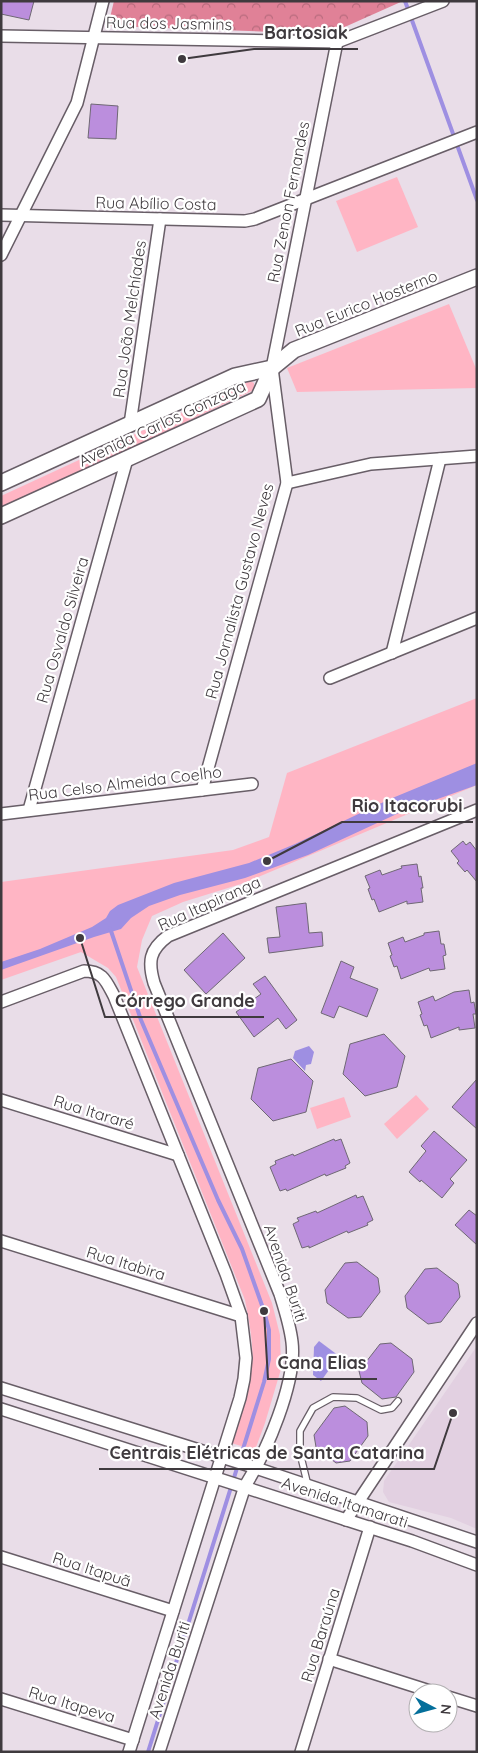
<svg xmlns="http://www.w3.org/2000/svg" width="478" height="1753" viewBox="0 0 478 1753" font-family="Quicksand,sans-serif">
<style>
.built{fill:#e2d0e1}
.grass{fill:#ffb5c4}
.forest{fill:url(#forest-crowns)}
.water{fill:#9e8fe2}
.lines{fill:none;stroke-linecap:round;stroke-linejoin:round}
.stream{stroke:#9e8fe2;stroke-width:4}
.building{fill:#bb8edd;stroke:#6f6874}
.lane-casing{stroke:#685e67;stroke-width:8}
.street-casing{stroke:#685e67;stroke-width:14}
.secondary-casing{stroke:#685e67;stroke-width:18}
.lane{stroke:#fff;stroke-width:5.5}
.street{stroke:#fff;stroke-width:11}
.secondary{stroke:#fff;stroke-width:15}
.labels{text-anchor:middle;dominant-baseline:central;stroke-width:4.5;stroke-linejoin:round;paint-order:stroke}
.street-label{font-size:16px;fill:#3f3a3e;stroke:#fff}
.leader{fill:none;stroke:#3f3a3e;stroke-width:2}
.callout-dot{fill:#3f3a3e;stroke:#fff;stroke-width:2}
.callout-label{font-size:18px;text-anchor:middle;font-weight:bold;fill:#3f3a3e;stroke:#fff;stroke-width:4.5;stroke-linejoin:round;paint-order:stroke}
</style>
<defs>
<pattern id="forest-crowns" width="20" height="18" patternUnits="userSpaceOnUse" patternTransform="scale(1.25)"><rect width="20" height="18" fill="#e08197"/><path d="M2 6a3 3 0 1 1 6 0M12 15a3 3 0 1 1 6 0" fill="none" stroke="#b76b7d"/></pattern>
</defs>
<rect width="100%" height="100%" fill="#e9dde8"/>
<!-- built -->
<polygon class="built" points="477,1346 477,1529 451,1518 389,1502 383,1492 384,1481"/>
<!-- grass -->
<g class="grass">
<polygon points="397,177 418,227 357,252 336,201"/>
<polygon points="449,304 477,371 477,388 297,392 287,368"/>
<polygon points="250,381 254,383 254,390 1,509 1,496"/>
<path d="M477,698V785L244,883L183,902L152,916L142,940L137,967L272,1303L280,1335L281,1369L265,1423L255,1450L231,1443C238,1418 249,1392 252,1365C254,1344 249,1321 245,1300L116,977L108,968L81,952L1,980V882L233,850L269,837L287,773Z"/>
<polygon points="416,1095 429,1109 397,1139 384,1124"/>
<polygon points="344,1097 351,1117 317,1129 310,1108"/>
</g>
<!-- forest -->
<polygon class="forest" points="114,1 403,1 329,34 108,26"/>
<!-- water -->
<g class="water">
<polygon points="477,763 477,785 401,812 308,855 245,878 180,895 149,906 131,918 121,929 94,937 1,970 1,962 40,949 92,927 106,918 110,911 118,905 174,883 249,863 295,844 390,799"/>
<polygon points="309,1046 314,1052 311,1064 306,1065 305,1071 293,1058 295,1051"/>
<polygon points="319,1341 339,1356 321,1381 313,1375 314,1347"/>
</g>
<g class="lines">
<!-- stream -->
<g class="stream">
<polyline points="405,1 477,200"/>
<polyline points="110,928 141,1020 218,1200 242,1249 264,1311 269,1330 269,1359 264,1382 148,1752"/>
</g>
</g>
<!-- building -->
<g class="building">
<polygon points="1,1 34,1 29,20 1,14"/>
<polygon points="91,104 118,106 116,139 88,138"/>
<polygon points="463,841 466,845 470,842 477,851 477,882 467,870 465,872 457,863 459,861 451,851"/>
<polygon points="417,864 419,877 421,876 423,888 421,888 423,902 407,904 407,901 379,912 374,899 372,900 368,889 370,888 365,876 380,870 382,875 402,868 401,866"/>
<polygon points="306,903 309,933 322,932 323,946 269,953 267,938 280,937 276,907"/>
<polygon points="439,931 441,944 444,944 446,955 443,956 445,969 430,971 429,968 401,979 397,966 394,967 390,956 392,955 388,943 403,937 405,942 424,935 424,933"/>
<polygon points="223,933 245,958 206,994 184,970"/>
<polygon points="341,961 354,967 350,978 378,989 367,1017 339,1006 334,1018 321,1013"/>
<polygon points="265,976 297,1020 286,1029 278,1018 254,1037 236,1012 261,994 253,984"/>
<polygon points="469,990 471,1003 474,1002 476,1014 473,1014 475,1028 459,1030 459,1027 431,1038 427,1025 424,1026 420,1015 422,1014 418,1002 433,996 435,1001 454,992"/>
<polygon points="384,1034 405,1056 397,1087 365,1096 343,1074 350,1044"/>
<polygon points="291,1059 313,1081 306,1112 273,1121 251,1099 258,1068"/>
<polygon points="477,1079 477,1129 452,1107"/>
<polygon points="434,1131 467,1160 450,1179 454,1183 442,1198 421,1180 420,1182 409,1172 426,1151 421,1146"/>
<polygon points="334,1139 335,1141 341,1139 350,1163 345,1166 346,1168 326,1176 325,1174 287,1191 286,1189 280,1191 270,1167 276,1164 275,1161 293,1154 294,1156"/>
<polygon points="356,1195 357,1198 363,1196 373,1220 367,1223 368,1225 348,1233 347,1231 309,1248 309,1246 302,1248 293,1224 299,1221 297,1218 316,1211 317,1213"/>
<polygon points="469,1210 477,1216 477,1245 455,1225"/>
<polygon points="357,1262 378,1278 380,1292 361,1317 348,1318 327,1303 325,1290 345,1263"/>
<polygon points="437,1268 458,1284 460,1297 441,1322 428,1324 407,1308 405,1296 425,1269"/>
<polygon points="391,1343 412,1359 414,1372 396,1397 382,1399 362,1383 359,1371 380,1344"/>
<polygon points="345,1406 367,1422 368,1436 350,1461 336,1463 316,1447 314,1435 334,1408"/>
</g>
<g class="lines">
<defs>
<polyline id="lane" points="308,1486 300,1453 300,1431 313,1408 333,1397 357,1398 381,1410 392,1408 398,1401"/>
<g id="street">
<polyline points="1,36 337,42 443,1"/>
<polyline points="1,215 245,221 255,219 477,132"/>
<polyline points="1,255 77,103 103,1"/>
<polyline points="130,424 160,219"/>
<polyline points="287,483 371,464 477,456"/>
<polyline points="392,653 440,459"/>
<polyline points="330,678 477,618"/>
<polyline points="202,790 287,483 272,368 337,42"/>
<polyline points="29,810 127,459"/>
<polyline points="1,814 252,784"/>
<path d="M1,1002L84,971C103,971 106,981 114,996L226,1274L241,1316L246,1358L244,1379L240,1398L129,1752"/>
<polyline points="1,1100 178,1155"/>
<polyline points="1,1241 241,1316"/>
<polyline points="1,1388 247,1465 477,1542"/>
<polyline points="1,1409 412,1541 477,1565"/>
<polyline points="346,1520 477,1323"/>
<polyline points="1,1557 173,1611"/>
<polyline points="329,1659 436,1693"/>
<polyline points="448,1697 477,1706"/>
<polyline points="1,1699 133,1740"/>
<path d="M159,1752L245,1486C266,1453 297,1382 292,1342C290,1325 285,1310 280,1294L154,983C148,962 149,950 168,936L477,810"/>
<polyline points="301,1752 370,1527"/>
</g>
<g id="secondary">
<polyline points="1,483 235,376 272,368 294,350 477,277"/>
<polyline points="1,516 258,399 272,368"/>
</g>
</defs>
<!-- lane casing -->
<use href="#lane" class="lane-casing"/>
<!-- street casing -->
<use href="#street" class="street-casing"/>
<!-- secondary casing -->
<use href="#secondary" class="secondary-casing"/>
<!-- lane -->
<use href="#lane" class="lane"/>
<!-- street -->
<use href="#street" class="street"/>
<!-- secondary -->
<use href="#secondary" class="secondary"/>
</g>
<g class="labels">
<!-- street labels -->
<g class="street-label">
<text transform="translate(169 23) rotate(1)">Rua dos Jasmins</text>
<text transform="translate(288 202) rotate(-79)">Rua Zenon Fernandes</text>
<text transform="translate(156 203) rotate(1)">Rua Abílio Costa</text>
<text transform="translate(366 303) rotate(-22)">Rua Eurico Hosterno</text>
<text transform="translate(129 319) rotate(-82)">Rua João Melchíades</text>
<text transform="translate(162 423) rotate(-25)">Avenida Carlos Gonzaga</text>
<text transform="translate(239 591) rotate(-75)">Rua Jornalista Gustavo Neves</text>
<text transform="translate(62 630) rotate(-74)">Rua Osvaldo Silveira</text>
<text transform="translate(125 783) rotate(-7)">Rua Celso Almeida Coelho</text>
<text transform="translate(209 903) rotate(-24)">Rua Itapiranga</text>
<text transform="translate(94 1112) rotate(17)">Rua Itararé</text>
<text transform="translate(126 1263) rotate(17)">Rua Itabira</text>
<text transform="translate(286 1273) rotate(71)">Avenida Buriti</text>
<text transform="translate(345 1502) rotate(18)">Avenida Itamarati</text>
<text transform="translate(92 1569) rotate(18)">Rua Itapuã</text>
<text transform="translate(320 1635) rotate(-73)">Rua Baraúna</text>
<text transform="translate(169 1670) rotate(-72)">Avenida Buriti</text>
<text transform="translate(72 1704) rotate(17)">Rua Itapeva</text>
</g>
</g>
<!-- callouts -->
<path class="leader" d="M182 59L254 49H358M267 861L342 822H473M80 938L105 1017H264M264 1311L268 1379H377M453 1413L434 1469H99"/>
<g class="callout-dot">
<circle cx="182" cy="59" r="5"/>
<circle cx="267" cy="861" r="5"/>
<circle cx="80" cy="938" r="5"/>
<circle cx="264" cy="1311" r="5"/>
<circle cx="453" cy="1413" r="5"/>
</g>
<g class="callout-label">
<text x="306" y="39">Bartosiak</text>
<text x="407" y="812">Rio Itacorubi</text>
<text x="185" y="1007">Córrego Grande</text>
<text x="322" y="1369">Cana Elias</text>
<text x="267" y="1459">Centrais Elétricas de Santa Catarina</text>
</g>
<!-- border -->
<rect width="478" height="1753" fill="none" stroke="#3f3a3e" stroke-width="5"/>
<!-- north arrow -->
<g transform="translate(433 1708) rotate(96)"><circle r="24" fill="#ffffff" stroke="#b2b0b2"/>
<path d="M0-4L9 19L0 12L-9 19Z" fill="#046f9b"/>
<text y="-8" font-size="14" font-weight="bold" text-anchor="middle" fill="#3f3a3e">N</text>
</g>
</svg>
